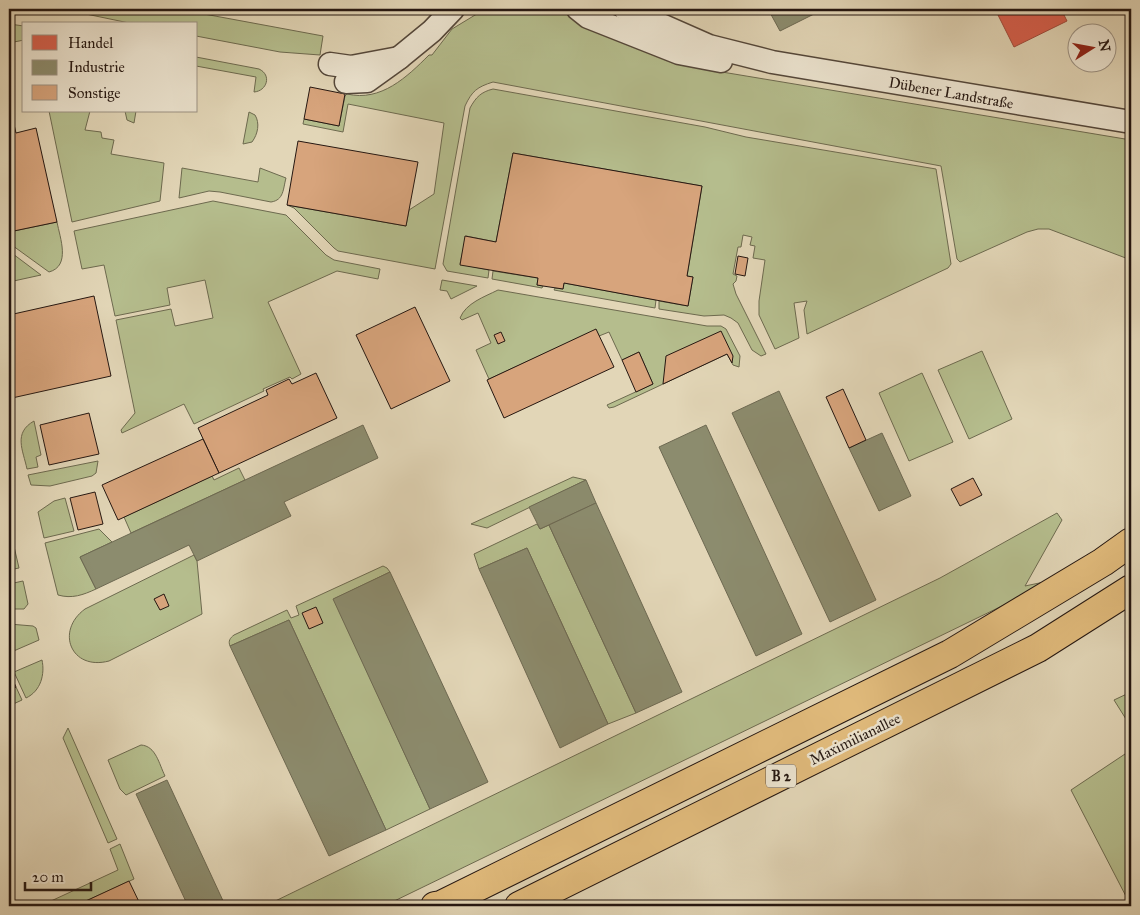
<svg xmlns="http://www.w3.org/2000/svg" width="1140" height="915" viewBox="0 0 1140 915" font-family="'IM FELL Great Primer',serif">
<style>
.green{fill:#b5bd8d;stroke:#6d6a4f}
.shops{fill:#d6604d;stroke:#a14a3b}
.industry{fill:#8c8c6e;stroke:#6d6952}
.building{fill:#d7a47c;stroke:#251711}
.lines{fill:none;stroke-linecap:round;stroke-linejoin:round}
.street-casing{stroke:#54473a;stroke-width:25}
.highway-casing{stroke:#251711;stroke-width:30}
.street{stroke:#ece4d0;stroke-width:22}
.highway{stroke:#e1bb7c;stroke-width:28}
.labels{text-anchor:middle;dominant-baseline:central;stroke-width:5;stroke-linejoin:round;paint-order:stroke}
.shield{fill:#ece4d0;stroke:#61544a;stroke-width:1}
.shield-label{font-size:14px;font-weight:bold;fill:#251711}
.street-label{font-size:15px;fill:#251711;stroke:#ece4d0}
</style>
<rect width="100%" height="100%" fill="#e2d6b7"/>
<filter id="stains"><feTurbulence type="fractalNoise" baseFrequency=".004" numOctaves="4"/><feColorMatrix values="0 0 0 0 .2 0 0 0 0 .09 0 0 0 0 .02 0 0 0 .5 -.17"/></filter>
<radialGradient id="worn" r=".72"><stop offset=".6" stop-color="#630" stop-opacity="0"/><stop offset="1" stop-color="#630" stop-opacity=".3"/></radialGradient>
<!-- green -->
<g class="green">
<polygon points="62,9 177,9 323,36 320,55 280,52 196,36 196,24 134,24"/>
<path d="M485,9H567L596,31L704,69L1131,140V260L1049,229H1038L1027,232L960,262L957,259L941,166L493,82C477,87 472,91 465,106L435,269L338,251L334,248L294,208L287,205L406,226L409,210L434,194L444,123L348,104L343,132L303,124L304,119L339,126L345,96L347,94C381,102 407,77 429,55H432L452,29Z"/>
<polygon points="9,24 24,26 24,40 9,43"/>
<path d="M196,57L259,69C272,75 267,91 254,92L256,77L196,66Z"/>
<path d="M493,89L705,127L746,137L936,169L951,264L948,268L807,334L804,310L807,301L794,303L799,338L775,349L759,315V301L765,260L753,258L755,246L750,245L752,237L743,235L741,247H738L733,274L737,276L736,281L733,284L736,294L766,354L761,356L752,350L738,323L731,318L724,315L704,316L659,309V301L688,306L693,277L687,276L702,186L513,153L496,242L466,236L460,264L489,270L488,278L447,271L443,264L470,108C476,97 481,92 493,89Z"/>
<polygon points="49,111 90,111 85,130 101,132 102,138 114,140 111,154 164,163 160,201 72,222"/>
<polygon points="136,111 134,123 127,120 125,111"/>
<path d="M249,112L255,115C260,123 258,134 252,142L243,144Z"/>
<path d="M182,168L258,182L260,168L286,178C283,189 284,200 271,202L220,192L209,191L179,198Z"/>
<polygon points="213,201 286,215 326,255 334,260 380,269 378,279 337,271 268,302 301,374 292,379 290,377 263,389 264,391 194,424 184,404 122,433 121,430 135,413 116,320 171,309 175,326 213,318 205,280 167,288 170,305 115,316 104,265 82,269 74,231"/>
<path d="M57,222C60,238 71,266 49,272L9,243V232Z"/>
<polygon points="9,251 41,275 9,282"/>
<polygon points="493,271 538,278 537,285 543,286 542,288 492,279"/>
<polygon points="442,280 477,286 451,299 447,291 440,290"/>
<polygon points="564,283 656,300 655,308 554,290 555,288 563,289"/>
<path d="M498,290L707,326H721L726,329L740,356L739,367L733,365L727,354L614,407L609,408L607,405L653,384L639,352L622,360L609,332L599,336L596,330L489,379L476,350L491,343L478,313L462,320L460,318C466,303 484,297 498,290Z"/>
<polygon points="982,351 1012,419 969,439 938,370"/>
<polygon points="922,373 953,442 909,461 879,393"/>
<path d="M34,421L41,455L36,457L38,467L27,469C23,450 13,433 34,421Z"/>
<polygon points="98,461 96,473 92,476 50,486 31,485 28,475"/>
<polygon points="239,468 245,480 131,533 124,517 212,476 214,480"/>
<polygon points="573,477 586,480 487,528 471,524"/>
<polygon points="65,498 74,531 44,538 38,512 54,501"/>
<polygon points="1057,513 1062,520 1025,586 1044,582 1004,605 384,906 265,906 940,578"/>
<polygon points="537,524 540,529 549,525 636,713 608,724 527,548 479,569 474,554"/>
<polygon points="9,525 19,568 9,570"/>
<path d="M99,529L112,542L80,557L96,589C83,595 72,599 58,595L45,543Z"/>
<path d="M194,555L197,561L202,614L109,661C71,671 55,631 85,609Z"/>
<path d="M383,566L387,568L390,572L334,599L430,809L386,830L289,620L230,646C228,641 230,638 234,635L287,610L291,618L299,615L296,606Z"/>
<polygon points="23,581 28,604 24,609 9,609 9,584"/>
<polygon points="9,624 33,626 36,628 39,640 9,653"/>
<path d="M42,660C45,674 41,691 26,698L14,672Z"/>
<polygon points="16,687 22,700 9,706 9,691"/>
<polygon points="1131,692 1131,727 1114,700"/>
<polygon points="68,728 117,839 108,843 63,738"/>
<path d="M141,745C156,746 159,764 165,776L126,795L120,789L108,760Z"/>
<polygon points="1131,750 1131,906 1071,790"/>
<polygon points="120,844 134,879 75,906 53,906 51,901 118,870 110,849"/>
</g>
<!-- shops -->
<polygon class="shops" points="995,9 1071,9 1063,13 1067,21 1014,47"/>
<!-- industry -->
<g class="industry">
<polygon points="768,9 824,9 780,31"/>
<polygon points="779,391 876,600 830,622 732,413"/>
<polygon points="363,425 378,458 284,502 291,516 197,561 189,545 96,589 80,557"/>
<polygon points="706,425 802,634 756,656 659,447"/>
<polygon points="882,433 911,496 879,511 849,448"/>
<polygon points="586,480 596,503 540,529 529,507"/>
<polygon points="596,503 682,692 636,713 549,525"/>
<polygon points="527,548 608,724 560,748 479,569"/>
<polygon points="390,572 488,782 430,809 333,599"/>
<polygon points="289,620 386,830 329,856 230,646"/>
<polygon points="167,780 225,905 222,906 188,906 136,794"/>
</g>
<!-- building -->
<g class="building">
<polygon points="310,87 345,94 339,126 304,119"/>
<polygon points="9,103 16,133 36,128 57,222 9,232"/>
<polygon points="298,141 418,162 406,226 287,205"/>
<polygon points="513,153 702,186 687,276 693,277 688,306 564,283 563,289 543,286 537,285 538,278 460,265 465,236 496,242"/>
<polygon points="738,256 748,258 745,276 735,274"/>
<polygon points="94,296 111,376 12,398 9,383 9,315"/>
<polygon points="415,307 450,381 391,409 356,335"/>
<polygon points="596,329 614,367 504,418 487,380"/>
<polygon points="721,331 733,356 732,363 727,354 663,384 666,356"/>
<polygon points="501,332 505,341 498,344 494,335"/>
<polygon points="639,352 653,384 636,392 622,360"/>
<polygon points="316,373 337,418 219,473 198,428 268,395 266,390 289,379 292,384"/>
<polygon points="843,389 866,440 849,448 826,397"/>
<polygon points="89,413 99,454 49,465 40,425"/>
<polygon points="203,439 219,473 118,520 102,485"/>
<polygon points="973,478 982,495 960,506 951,489"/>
<polygon points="95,492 103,524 78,530 70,498"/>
<polygon points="164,594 169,606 160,610 154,599"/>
<polygon points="316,607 323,623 309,629 302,613"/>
<polygon points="9,671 16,687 9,691"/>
<polygon points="129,881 141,906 75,906"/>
</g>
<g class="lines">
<defs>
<g id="street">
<polyline points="578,9 588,17 679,53 721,61"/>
<polyline points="625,9 709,46 772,62 1131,122"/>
<polyline points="399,58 432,31 453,9"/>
<polyline points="330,64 351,67 399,58 367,81 346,82"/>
</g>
<g id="highway">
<polyline points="435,906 441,905 950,654 1103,562 1131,542"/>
<polyline points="519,906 1038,648 1131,589"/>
</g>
</defs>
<!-- street casing -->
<use href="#street" class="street-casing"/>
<!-- highway casing -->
<use href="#highway" class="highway-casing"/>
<!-- street -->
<use href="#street" class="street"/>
<!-- highway -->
<use href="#highway" class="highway"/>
</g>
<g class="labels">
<!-- shield labels -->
<rect class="shield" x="766" y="764.5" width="30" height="23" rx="4"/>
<g class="shield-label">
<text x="781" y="776">B 2</text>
</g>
<!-- street labels -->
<g class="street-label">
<text transform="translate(951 93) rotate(10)">Dübener Landstraße</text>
<text transform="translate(855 739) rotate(-26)">Maximilianallee</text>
</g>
</g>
<!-- margin -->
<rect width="1140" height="915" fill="none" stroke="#e2d6b7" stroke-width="30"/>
<rect x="10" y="10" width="1120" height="895" fill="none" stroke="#251711" stroke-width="2.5"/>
<rect x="15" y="15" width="1110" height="885" fill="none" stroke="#251711"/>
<!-- legend -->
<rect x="22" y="22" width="175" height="90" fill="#ece4d0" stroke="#9c9284"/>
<rect x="32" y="35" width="25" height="15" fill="#d6604d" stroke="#9c9284"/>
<text x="68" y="48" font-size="15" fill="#251711">Handel</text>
<rect x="32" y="60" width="25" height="15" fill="#8c8c6e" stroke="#9c9284"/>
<text x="68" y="72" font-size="15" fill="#251711">Industrie</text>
<rect x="32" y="85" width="25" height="15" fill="#d7a47c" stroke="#9c9284"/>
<text x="68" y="98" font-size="15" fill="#251711">Sonstige</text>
<!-- north arrow -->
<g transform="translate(1092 48) rotate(79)"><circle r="24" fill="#ece4d0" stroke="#9c9284"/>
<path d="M0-4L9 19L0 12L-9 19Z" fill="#8f2418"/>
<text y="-8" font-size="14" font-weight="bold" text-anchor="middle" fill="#251711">N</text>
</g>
<!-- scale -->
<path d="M25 882v8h66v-8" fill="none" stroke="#251711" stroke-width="2.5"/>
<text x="32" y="882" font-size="15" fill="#251711" stroke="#ece4d0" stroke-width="4" paint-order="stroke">20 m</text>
<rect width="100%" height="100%" filter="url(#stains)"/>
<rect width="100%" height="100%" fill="url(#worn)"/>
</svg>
